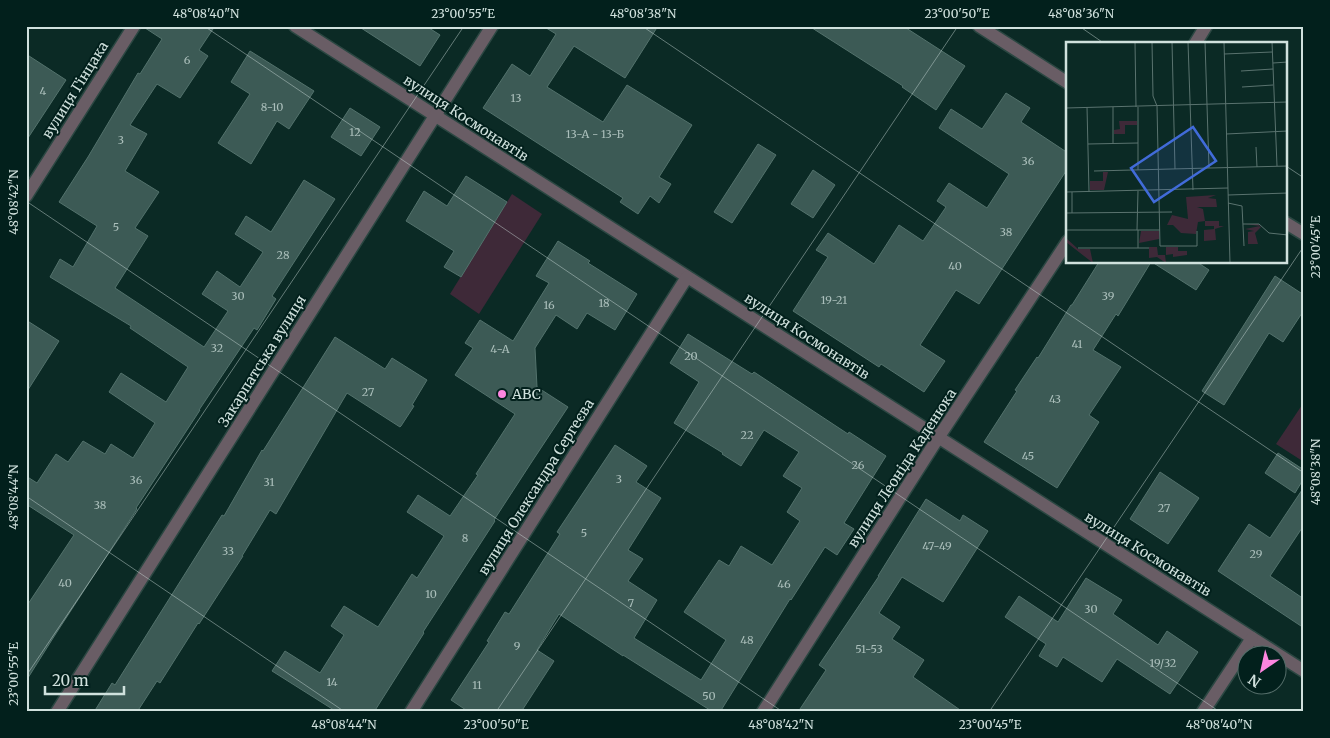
<svg xmlns="http://www.w3.org/2000/svg" width="1330" height="738" viewBox="0 0 1330 738" font-family="Merriweather,serif">
<style>
.green{fill:#3e2938}
.building{fill:#3c5a55;stroke:#53726c}
.lines{fill:none;stroke-linecap:round;stroke-linejoin:round}
.minor-casing{stroke:#2b4742;stroke-width:15}
.minor{stroke:#695d65;stroke-width:12}
.ticks{fill:none;stroke:#d0e1dd;stroke-width:1;stroke-opacity:0.45}
.poi-dot{fill:#fe86e0;stroke:#02201c;stroke-width:2}
.labels{text-anchor:middle;dominant-baseline:central;stroke-width:4;stroke-linejoin:round;paint-order:stroke}
.number-label{font-size:11px;fill:#abbfbb}
.street-label{font-size:14px;fill:#d0e1dd;stroke:#02201c}
.poi-label{font-size:14px;fill:#d0e1dd;stroke:#02201c;text-anchor:start}
.inset-road{fill:none;stroke:#5a736f;stroke-width:1}
.view{fill:#416bd9;fill-opacity:0.15;stroke:#416bd9;stroke-width:2.5}
.inset-edge{fill:none;stroke:#d0e1dd;stroke-width:2.5}
.neatline{fill:none;stroke:#d0e1dd;stroke-width:2}
.ticks-label{font-size:12px;text-anchor:middle;fill:#d0e1dd}
</style>
<rect width="100%" height="100%" fill="#0b2a25"/>
<!-- green -->
<g class="green">
<polygon points="512,194 542,214 479,314 450,294"/>
<polygon points="1304,402 1304,462 1276,444"/>
</g>
<!-- building -->
<g class="building">
<polygon points="142,26 215,26 199,50 208,56 180,98 157,84 130,125 147,134 125,171 159,192 135,228 148,236 115,288 204,347 228,311 202,294 217,271 240,287 263,252 235,234 246,216 271,232 304,180 335,199 272,296 276,299 257,330 254,328 199,410 200,410 136,508 137,509 55,635 26,681 26,607 74,535 26,504 26,476 37,483 56,454 68,462 83,441 105,454 111,444 133,458 155,423 109,392 121,373 166,402 188,367 130,328 131,326 50,277 60,259 73,267 97,226 59,202 88,157 138,73 140,74 162,39"/>
<polygon points="358,26 426,26 440,35 420,66"/>
<polygon points="543,26 658,26 625,78 574,46 547,87 603,122 627,85 692,125 659,177 671,184 659,203 650,196 638,214 620,202 623,198 483,108 512,64 530,76 556,34"/>
<polygon points="809,26 903,26 965,66 936,110 902,87 903,86"/>
<polygon points="250,51 314,91 289,129 277,121 251,164 218,143 250,94 231,82"/>
<polygon points="26,54 66,80 26,141"/>
<polygon points="1006,93 1030,108 1021,122 1068,153 1068,168 979,304 956,290 920,345 945,361 924,392 881,364 879,367 793,311 828,257 816,250 828,233 874,264 899,225 923,241 946,207 937,201 949,183 987,208 1009,174 939,128 951,109 982,129"/>
<polygon points="350,108 380,127 361,156 331,137"/>
<polygon points="758,144 776,155 732,223 714,212"/>
<polygon points="813,170 835,185 813,218 791,204"/>
<polygon points="466,176 507,202 461,277 444,267 454,251 406,221 424,191 447,206"/>
<polygon points="558,241 590,261 588,263 637,294 615,330 587,313 577,329 556,315 535,348 537,387 568,407 531,463 494,520 495,521 423,632 424,633 374,712 337,712 272,671 285,651 320,673 344,635 331,626 344,606 378,627 412,574 417,578 444,536 407,512 418,495 450,516 478,475 476,474 515,414 455,375 473,348 465,343 480,320 513,341 549,283 536,276"/>
<polygon points="1099,262 1151,262 1118,316 1116,314 1093,350 1121,367 1089,415 1099,422 1057,488 984,442 1017,391 1015,390 1037,357 1038,358 1071,305 1072,305"/>
<polygon points="1152,262 1197,262 1209,270 1196,290"/>
<polygon points="1275,276 1304,295 1304,310 1283,342 1269,333 1224,405 1202,391"/>
<polygon points="26,320 59,341 26,393"/>
<polygon points="688,334 752,374 754,372 848,434 849,432 886,456 844,523 854,529 837,555 825,547 791,600 790,599 720,712 713,712 623,655 623,656 559,614 537,650 554,661 521,712 469,712 451,700 489,642 487,641 505,612 509,614 560,534 557,532 615,445 647,466 636,482 661,498 628,550 643,559 628,581 657,600 634,638 701,680 726,640 684,612 719,560 729,566 741,546 772,565 800,521 787,512 802,488 783,476 799,452 764,430 741,466 722,454 723,453 674,423 699,382 670,363"/>
<polygon points="335,337 385,369 392,358 427,380 412,405 414,406 401,426 400,427 347,393 276,514 270,510 242,556 243,556 199,624 198,623 160,683 157,681 137,712 94,712 112,683 115,685 222,515 224,516 262,450 263,451"/>
<polygon points="1278,453 1304,470 1304,478 1295,493 1265,473"/>
<polygon points="1160,472 1199,498 1168,544 1130,519"/>
<polygon points="1304,487 1304,525 1270,576 1304,599 1304,628 1218,571 1249,524 1270,538"/>
<polygon points="926,499 960,521 963,515 988,531 943,602 902,577 879,613 900,627 892,639 924,660 913,677 963,712 798,712 826,670 819,665 879,576 878,576"/>
<polygon points="1086,578 1122,600 1113,614 1158,645 1167,631 1198,652 1170,694 1117,659 1102,682 1063,657 1057,667 1039,656 1046,644 1005,617 1019,596 1058,622"/>
</g>
<g class="lines">
<defs>
<g id="minor">
<polyline points="295,26 1304,671"/>
<polyline points="979,26 1068,83"/>
<polyline points="1195,44 1206,26"/>
<polyline points="26,196 134,26"/>
<polyline points="1286,223 1304,234"/>
<polyline points="57,712 492,26"/>
<polyline points="411,712 687,277"/>
<polyline points="763,712 938,438 1068,241"/>
<polyline points="1203,712 1252,638"/>
</g>
</defs>
<!-- minor casing -->
<use href="#minor" class="minor-casing"/>
<!-- minor -->
<use href="#minor" class="minor"/>
</g>
<!-- ticks -->
<path class="ticks" d="M204,26L1220,712M642,26L1304,473M1079,26L1105,44M1286,166L1304,178M26,201L783,712M26,496L345,712M26,676L464,26M496,712L958,26M989,712L1304,246"/>
<!-- markers -->
<circle class="poi-dot" cx="502" cy="394" r="5"/>
<g class="labels">
<!-- number labels -->
<g class="number-label">
<text x="187" y="60">6</text>
<text x="43" y="91">4</text>
<text x="516" y="98">13</text>
<text x="272" y="107">8-10</text>
<text x="355" y="132">12</text>
<text x="595" y="134">13-А - 13-Б</text>
<text x="121" y="140">3</text>
<text x="1028" y="161">36</text>
<text x="116" y="227">5</text>
<text x="1006" y="232">38</text>
<text x="283" y="255">28</text>
<text x="955" y="266">40</text>
<text x="238" y="296">30</text>
<text x="1108" y="296">39</text>
<text x="834" y="300">19-21</text>
<text x="604" y="303">18</text>
<text x="549" y="305">16</text>
<text x="1077" y="344">41</text>
<text x="217" y="348">32</text>
<text x="500" y="349">4-А</text>
<text x="691" y="356">20</text>
<text x="368" y="392">27</text>
<text x="1055" y="399">43</text>
<text x="747" y="435">22</text>
<text x="1028" y="456">45</text>
<text x="858" y="465">26</text>
<text x="619" y="479">3</text>
<text x="136" y="480">36</text>
<text x="269" y="482">31</text>
<text x="100" y="505">38</text>
<text x="1164" y="508">27</text>
<text x="584" y="533">5</text>
<text x="465" y="538">8</text>
<text x="937" y="546">47-49</text>
<text x="228" y="551">33</text>
<text x="1256" y="554">29</text>
<text x="65" y="583">40</text>
<text x="784" y="584">46</text>
<text x="431" y="594">10</text>
<text x="631" y="603">7</text>
<text x="1091" y="609">30</text>
<text x="747" y="640">48</text>
<text x="517" y="646">9</text>
<text x="869" y="649">51-53</text>
<text x="1163" y="663">19/32</text>
<text x="332" y="682">14</text>
<text x="477" y="685">11</text>
<text x="709" y="696">50</text>
</g>
<!-- street labels -->
<g class="street-label">
<text transform="translate(75 90) rotate(-58)">вулиця Гінцака</text>
<text transform="translate(466 118) rotate(33)">вулиця Космонавтів</text>
<text transform="translate(807 336) rotate(33)">вулиця Космонавтів</text>
<text transform="translate(262 361) rotate(-58)">Закарпатська вулиця</text>
<text transform="translate(902 468) rotate(-57)">вулиця Леоніда Каденюка</text>
<text transform="translate(536 487) rotate(-58)">вулиця Олександра Сергеєва</text>
<text transform="translate(1148 554) rotate(32)">вулиця Космонавтів</text>
</g>
<!-- poi labels -->
<g class="poi-label">
<text x="512" y="394">ABC</text>
</g>
</g>
<!-- overview -->
<g transform="translate(1066 42)">
<rect width="221" height="221" fill="#0b2a25"/>
<path d="M53,79H71V83H59V92H48V88L54,87ZM37,130H42L38,148H24V139H37ZM150,153L142,156L150,157L151,165H131L137,167L139,179H153V184H158L149,187L150,198L138,199V188L148,187V184H139V179L132,180L130,192L115,191L107,183H101L106,173L122,177L120,155ZM179,182H192L195,185L189,191L192,202H182V190L188,189L179,187L194,184ZM75,189H93V197L73,201ZM0,196L12,207H24L27,221L0,200ZM83,205H91L92,213H99L100,221L91,215L83,216ZM100,205H112V209H121V213L107,215V212L100,213Z" fill="#3e2938"/>
<path class="inset-road" d="M69,0L70,65M86,0L87,54L91,64L94,204H131V189M106,0L109,127M122,0L127,148M139,0L143,126M158,0L164,221M206,0L211,124M158,12L206,10M207,21L222,20M175,29L207,27M176,45L207,43M21,65L23,150M47,65V102M72,65V128M0,66L222,60M160,92L222,89M22,102L72,101M190,105L191,125M28,129L222,124M0,150L162,146M6,150V171M162,153L222,151M162,161L176,164L178,204M0,171L106,170M177,182H193L203,191L222,193M0,188H94M71,188L72,149M12,206H83M72,206V188"/>
<path class="view" d="M127,85L150,119L88,160L65,126Z"/>
<rect width="221" height="221" class="inset-edge"/>
</g>
<!-- border -->
<rect width="1330" height="738" fill="none" stroke="#02201c" stroke-width="55"/>
<!-- north arrow -->
<g transform="translate(1262 670) rotate(214)"><circle r="24" fill="#02201c" stroke="#546d69"/>
<path d="M0-4L9 19L0 12L-9 19Z" fill="#fe86e0"/>
<text y="-8" font-size="14" font-weight="bold" text-anchor="middle" fill="#d0e1dd">N</text>
</g>
<!-- scale -->
<path d="M45 686v8h79v-8" fill="none" stroke="#d0e1dd" stroke-width="2.5"/>
<text x="52" y="686" font-size="15" fill="#d0e1dd" stroke="#02201c" stroke-width="4" paint-order="stroke">20 m</text>
<rect x="28" y="28" width="1274" height="682" class="neatline"/>
<g class="ticks-label">
<text x="206" y="18">48°08'40"N</text>
<text x="463" y="18">23°00'55"E</text>
<text x="643" y="18">48°08'38"N</text>
<text x="957" y="18">23°00'50"E</text>
<text x="1081" y="18">48°08'36"N</text>
<text transform="translate(14 202) rotate(-90)" y="4">48°08'42"N</text>
<text transform="translate(1316 247) rotate(-90)" y="4">23°00'45"E</text>
<text transform="translate(1316 472) rotate(-90)" y="4">48°08'38"N</text>
<text transform="translate(14 497) rotate(-90)" y="4">48°08'44"N</text>
<text transform="translate(14 674) rotate(-90)" y="4">23°00'55"E</text>
<text x="344" y="729">48°08'44"N</text>
<text x="496" y="729">23°00'50"E</text>
<text x="781" y="729">48°08'42"N</text>
<text x="990" y="729">23°00'45"E</text>
<text x="1219" y="729">48°08'40"N</text>
</g>
</svg>
